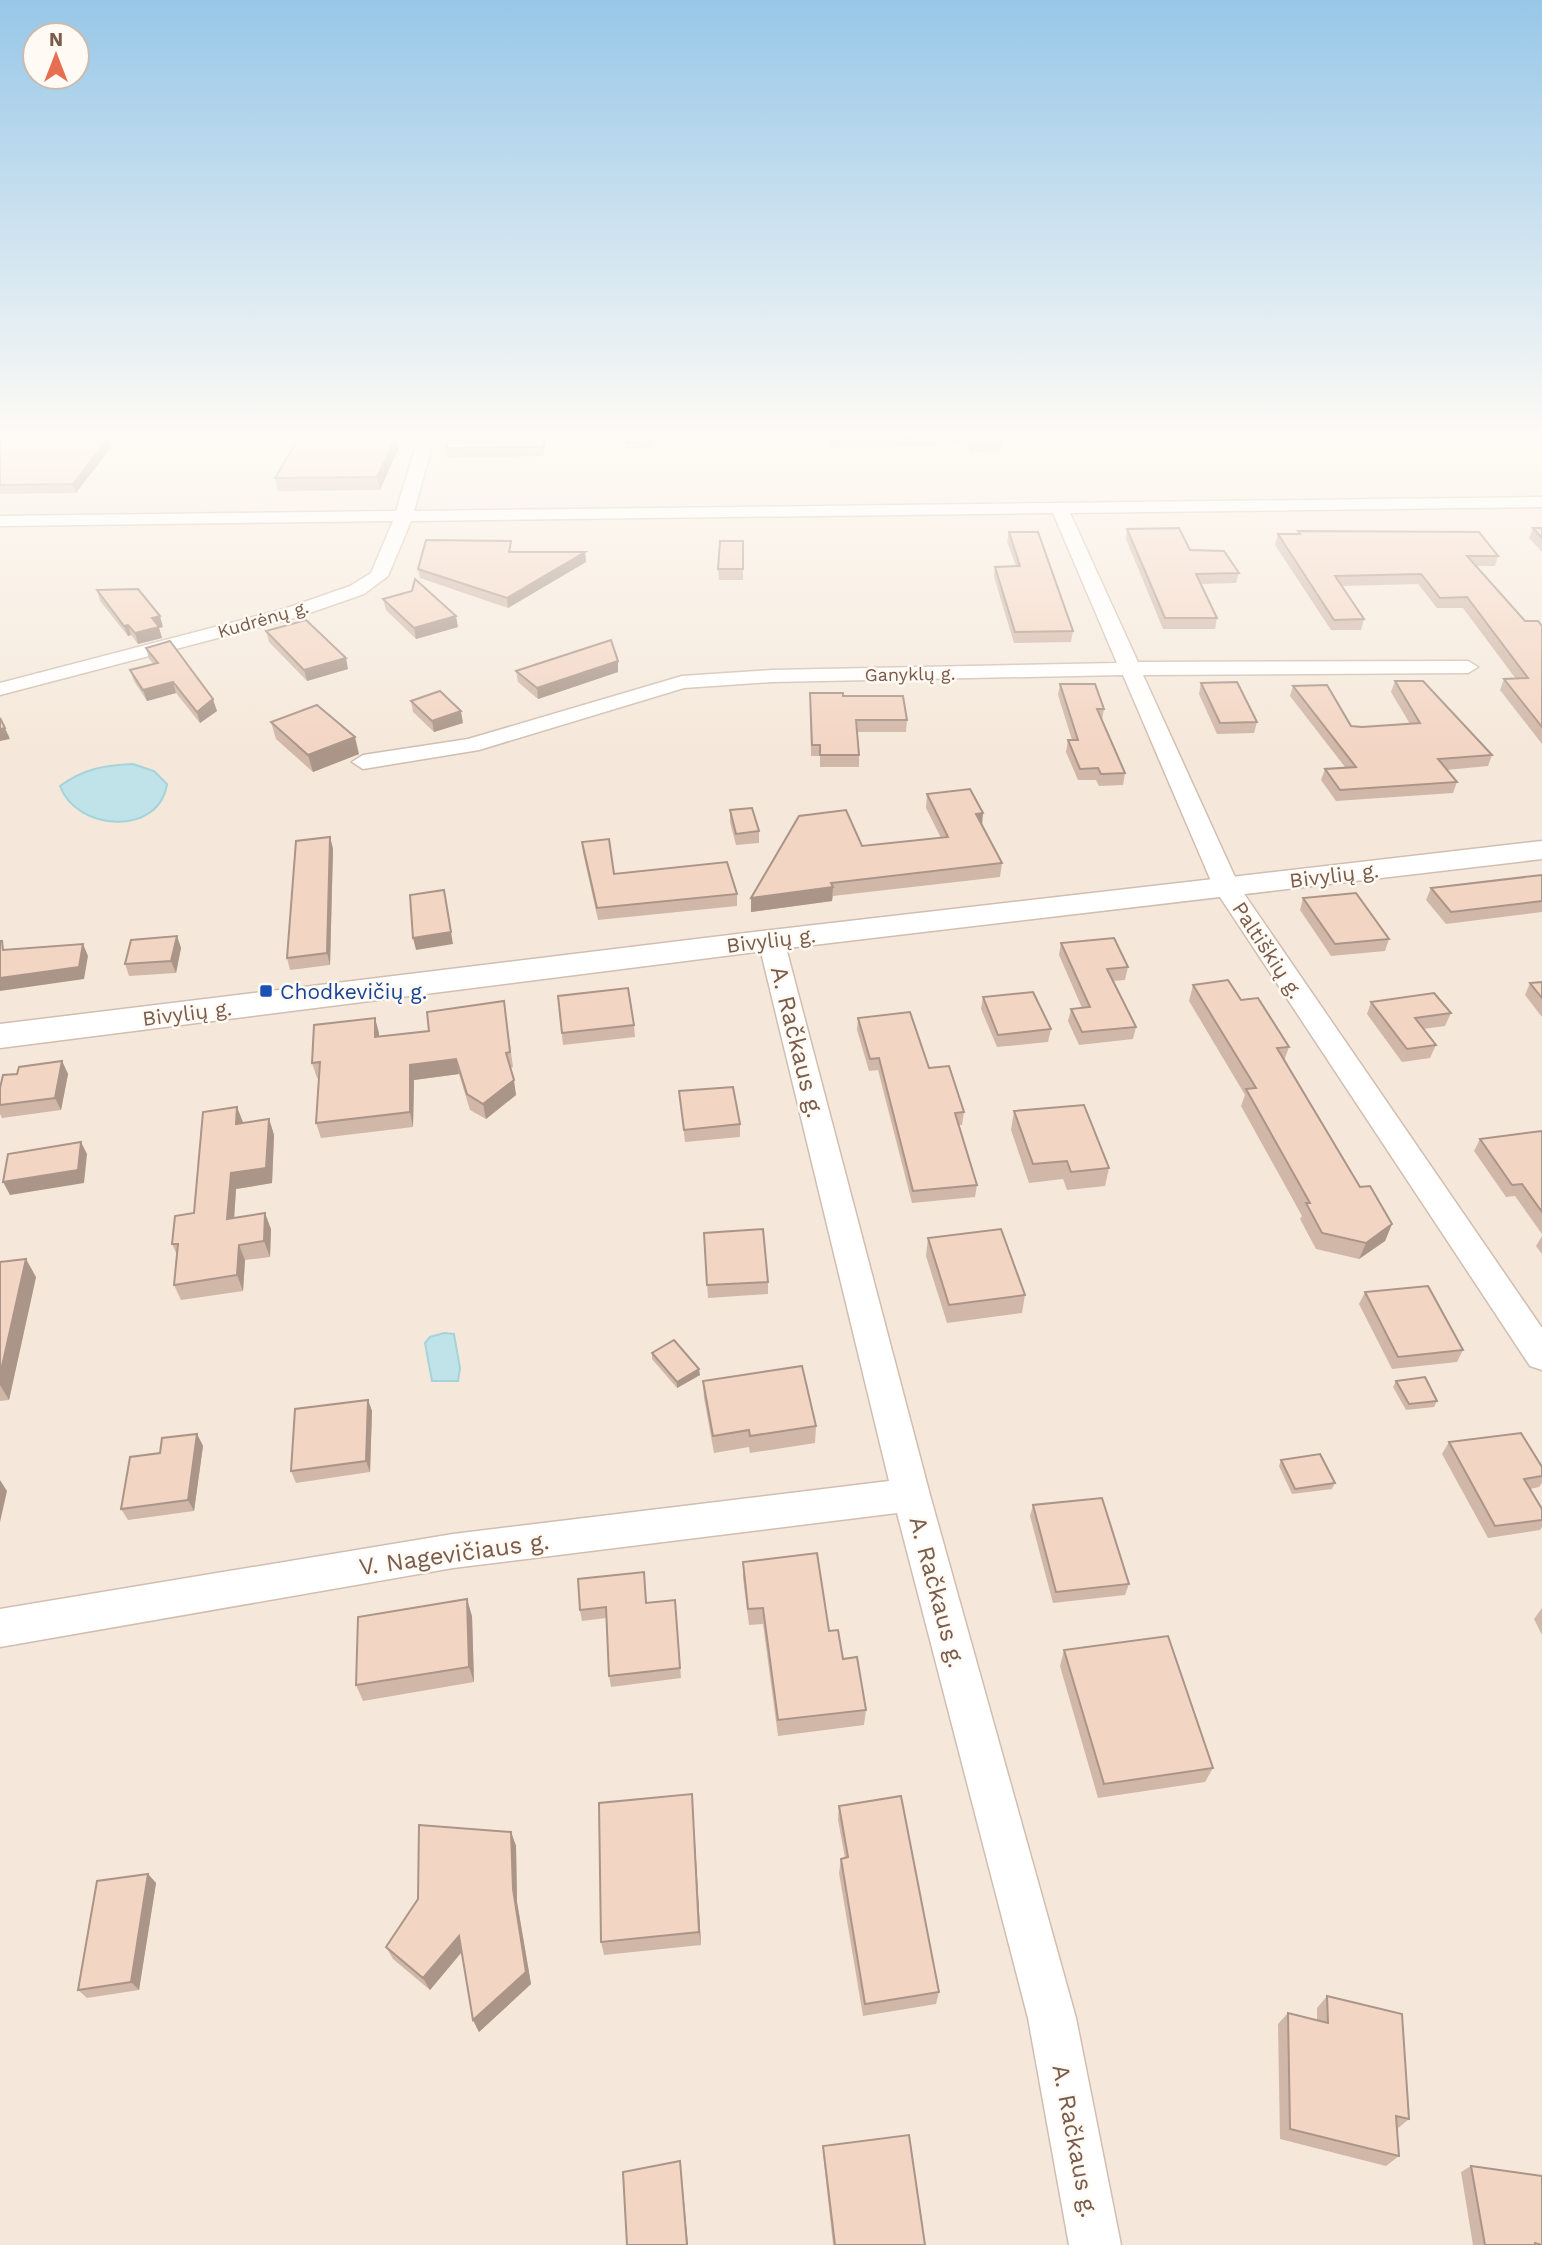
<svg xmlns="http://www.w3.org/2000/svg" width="1542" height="2245" viewBox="0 0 1542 2245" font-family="'Work Sans',sans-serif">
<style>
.residential{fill:#f5e8da}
.water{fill:#bfe3e8;stroke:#a5d3da;stroke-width:2}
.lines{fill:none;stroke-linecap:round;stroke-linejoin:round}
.minor-casing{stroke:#d1beb0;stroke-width:3}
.tertiary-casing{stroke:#d1beb0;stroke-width:3}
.minor{fill:#fff;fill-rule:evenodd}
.tertiary{fill:#fff;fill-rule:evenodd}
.wall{fill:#d1b7a8}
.shaded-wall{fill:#aa9588}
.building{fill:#f3d5c3;stroke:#aa9588;stroke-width:2}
.transit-dot{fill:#1a4fb4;stroke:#fffaf3;stroke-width:2.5}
.labels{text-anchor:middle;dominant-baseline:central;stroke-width:5;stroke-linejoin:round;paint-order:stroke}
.far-street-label{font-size:18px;fill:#7a5c4d;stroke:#fffaf3}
.street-label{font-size:21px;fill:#7a5c4d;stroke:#fffaf3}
.transit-label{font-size:21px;fill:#164399;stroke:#fffaf3;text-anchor:start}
.near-street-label{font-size:24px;fill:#7a5c4d;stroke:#fffaf3}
</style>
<rect width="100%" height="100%" fill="#fdf6ec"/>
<!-- residential -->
<rect class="residential" x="0" y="436" width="1542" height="1809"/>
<!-- water -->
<g class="water">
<path d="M133,764L154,771L167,784C159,837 76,831 60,786C83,769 105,765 133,764Z"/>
<polygon points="444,1333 454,1334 460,1368 458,1381 432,1381 425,1343 430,1337"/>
</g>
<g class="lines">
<defs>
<g id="minor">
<polygon points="419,436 435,436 414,511 1542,497 1542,507 1070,513 1138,662 1468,661 1478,667 1468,673 1143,675 1240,888 1542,1328 1542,1370 1530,1366 1214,888 1123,675 772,682 684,688 479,750 363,769 352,762 363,755 468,739 682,676 772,670 1117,663 1053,513 411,521 388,576 364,594 298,617 0,695 0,683 284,609 350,586 371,573 393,521 0,526 0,516 396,511"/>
<polygon points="771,932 780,934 784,940 930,1495 1076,2018 1121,2245 1069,2245 1028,2018 897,1513 453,1568 0,1647 0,1609 453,1534 889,1481 758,940 762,934"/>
</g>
<polygon id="tertiary" points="1542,841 1542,859 771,950 0,1048 0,1024 771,930"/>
</defs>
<!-- minor casing -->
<use href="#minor" class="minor-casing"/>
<!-- tertiary casing -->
<use href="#tertiary" class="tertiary-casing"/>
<!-- minor -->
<use href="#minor" class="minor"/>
<!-- tertiary -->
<use href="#tertiary" class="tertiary"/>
</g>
<!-- wall -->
<g class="wall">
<polygon points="0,436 109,436 112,446 76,493 0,494"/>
<polygon points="547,436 543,456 447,458 446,448"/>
<polygon points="652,436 651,449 626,449 626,443"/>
<polygon points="829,436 998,436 1001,443 1000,451 970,452 967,444 831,449"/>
<polygon points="399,447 380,490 278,491 275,478"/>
<polygon points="1533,528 1542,528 1542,552 1529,538"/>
<polygon points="1127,529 1190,550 1239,573 1236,583 1201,584 1217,618 1215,629 1163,629 1126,539"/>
<polygon points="1298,531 1498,556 1495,566 1476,566 1525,621 1542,626 1542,744 1500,690 1504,679 1516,679 1463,608 1437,608 1418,584 1342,586 1364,619 1361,630 1331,630 1275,545 1278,534 1298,534"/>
<polygon points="1009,532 1073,631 1071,642 1014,643 994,577 995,567 1016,566 1007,542"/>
<polygon points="743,541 743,580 719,580 718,569"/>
<polygon points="512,550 512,552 585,552 586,562 508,608 420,578 418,569"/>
<polygon points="97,590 163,627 159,628 162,638 138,644 131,635 128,636 100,601"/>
<polygon points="383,599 458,627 416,639 386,610"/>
<polygon points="266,631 348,669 307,681 269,642"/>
<polygon points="146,648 217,711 200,723 176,693 147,701 134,681 130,670 154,664 149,659"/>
<polygon points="516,671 618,672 538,699 518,682"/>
<polygon points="1395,681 1492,755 1488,766 1446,770 1457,782 1453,793 1336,801 1321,780 1325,769 1345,767 1290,696 1293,686 1351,726 1362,727 1410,724 1391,692"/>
<polygon points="1201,683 1257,722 1254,733 1217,734 1199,694"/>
<polygon points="1060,684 1104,709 1102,720 1125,773 1123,785 1099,786 1096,780 1078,780 1066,752 1068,740 1072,740 1058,695"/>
<polygon points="810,693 843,696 907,720 906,732 857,732 859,755 859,767 820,767 820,756 811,756"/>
<polygon points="411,701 463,723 434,732 413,712"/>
<polygon points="271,722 359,754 313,772 276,739"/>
<polygon points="927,794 982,825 1002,863 1000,877 833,896 832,901 751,912 862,846 941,838 926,808"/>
<polygon points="730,810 759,831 759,843 736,845 730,822"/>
<polygon points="330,837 333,849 330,965 290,970 287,958"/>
<polygon points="582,842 614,874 737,894 737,906 598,920 583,853"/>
<polygon points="1542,875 1542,912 1446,924 1426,900 1431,888"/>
<polygon points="1303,898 1389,939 1385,951 1331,956 1300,910"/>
<polygon points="177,936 181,948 176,973 129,976 125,964"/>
<polygon points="1061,943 1128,967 1125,980 1113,981 1136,1027 1133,1039 1079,1045 1068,1021 1071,1009 1082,1008 1059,955"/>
<polygon points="1542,982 1542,1017 1525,995 1530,983"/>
<polygon points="1193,985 1241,1000 1289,1047 1284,1061 1360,1187 1392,1224 1385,1241 1359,1259 1316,1249 1300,1219 1302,1216 1241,1106 1245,1095 1189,1001"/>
<polygon points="558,996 634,1025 635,1037 563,1045"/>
<polygon points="983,997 1051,1029 1048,1042 997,1047 981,1009"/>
<polygon points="504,1001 513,1067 510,1068 516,1095 486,1119 470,1110 459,1074 414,1080 413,1127 321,1138 316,1123 319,1078 317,1078 312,1063 375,1018 379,1037 429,1031"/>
<polygon points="1371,1002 1451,1013 1445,1026 1423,1029 1436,1045 1430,1058 1402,1062 1367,1014"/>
<polygon points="858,1018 929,1068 964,1112 962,1125 959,1125 977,1185 975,1197 912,1203 878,1070 869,1071 857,1030"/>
<polygon points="62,1061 68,1074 61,1110 2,1118 0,1114 0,1088 17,1074"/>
<polygon points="679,1091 740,1124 740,1137 685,1142"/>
<polygon points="1014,1111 1109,1168 1105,1186 1067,1190 1063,1179 1029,1183 1011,1130"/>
<polygon points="269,1119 274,1135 272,1183 236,1189 234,1218 271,1229 270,1257 245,1260 243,1291 181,1300 174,1285 177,1255 172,1244 194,1213 243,1123"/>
<polygon points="1542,1131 1542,1234 1515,1196 1506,1197 1474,1151 1480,1139"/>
<polygon points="704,1233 768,1282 768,1294 708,1298"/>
<polygon points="1542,1236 1542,1254 1536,1246"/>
<polygon points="928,1238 1025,1295 1022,1313 947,1323 926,1256"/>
<polygon points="0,1262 36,1277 9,1400 0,1401"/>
<polygon points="1365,1292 1463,1350 1457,1362 1392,1369 1359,1304"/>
<polygon points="652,1353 700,1375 677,1388 652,1359"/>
<polygon points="703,1381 816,1426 815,1443 750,1453 749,1447 714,1453 704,1398"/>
<polygon points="1396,1381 1437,1401 1434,1407 1406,1410 1393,1387"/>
<polygon points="368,1400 372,1411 370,1472 296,1483 291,1471"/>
<polygon points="197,1434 203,1446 194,1511 128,1520 121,1509 160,1453"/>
<polygon points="1449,1442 1542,1467 1542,1483 1539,1487 1530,1489 1542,1509 1542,1527 1540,1530 1488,1538 1442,1454"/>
<polygon points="1281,1460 1335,1483 1332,1489 1292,1494 1279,1466"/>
<polygon points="1033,1505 1129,1584 1125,1595 1053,1603 1030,1516"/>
<polygon points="743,1562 829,1631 866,1710 864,1725 778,1736 763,1624 749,1625 743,1578"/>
<polygon points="644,1572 647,1603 675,1600 681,1678 611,1687 609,1676 606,1618 582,1621 580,1610"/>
<polygon points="1542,1608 1542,1635 1534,1619"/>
<polygon points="472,1616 474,1682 363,1701 356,1685"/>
<polygon points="1064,1650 1213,1768 1205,1782 1098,1798 1060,1666"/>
<polygon points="692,1794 701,1945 604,1955 601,1942"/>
<polygon points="839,1806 939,1992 936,2004 863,2016 839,1873 841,1859 845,1858 838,1820"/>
<polygon points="511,1832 516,1846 517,1902 531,1984 479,2032 473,2020 462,1952 430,1990 393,1959 386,1947 418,1899"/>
<polygon points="148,1874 156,1883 139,1990 87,1998 78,1990"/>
<polygon points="1327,1996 1409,2119 1397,2129 1399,2156 1386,2166 1280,2139 1278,2024 1288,2013 1317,2020 1317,2008"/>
<polygon points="823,2146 925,2245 833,2245 823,2153"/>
<polygon points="1471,2166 1542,2245 1473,2245 1461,2172"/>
</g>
<!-- shaded-wall -->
<g class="shaded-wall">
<polygon points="103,436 109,436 112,446 76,493 73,484"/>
<polygon points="397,436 399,447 380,490 377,477"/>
<polygon points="544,436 547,436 543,456 542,447"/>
<polygon points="585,552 586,562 508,608 507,598"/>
<polygon points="160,616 163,627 159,628 162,638 138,644 135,633 152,618"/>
<polygon points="456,616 458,627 416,639 414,628"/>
<polygon points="128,625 131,635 128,636 124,626"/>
<polygon points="346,658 348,669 307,681 304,670"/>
<polygon points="618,661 618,672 538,699 537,688"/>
<polygon points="173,682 176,693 147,701 143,690"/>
<polygon points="213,699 217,711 200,723 197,712"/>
<polygon points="461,711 463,723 434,732 432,721"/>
<polygon points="5,728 10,739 0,741 0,729"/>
<polygon points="355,737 359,754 313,772 308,755"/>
<polygon points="983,813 982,827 976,814"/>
<polygon points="330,837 333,849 330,965 327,953"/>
<polygon points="833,887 832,901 751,912 751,898"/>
<polygon points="444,890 453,944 416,950 413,938"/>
<polygon points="177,936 181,948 176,973 171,961"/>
<polygon points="83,944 88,956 84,979 0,991 0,978"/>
<polygon points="375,1018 379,1033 379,1052 375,1037"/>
<polygon points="456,1059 459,1074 414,1080 413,1127 410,1112 410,1065"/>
<polygon points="62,1061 68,1074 61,1110 55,1098"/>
<polygon points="514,1080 516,1095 486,1119 483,1104"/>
<polygon points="237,1107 243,1122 242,1139 236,1124"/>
<polygon points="269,1119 274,1135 272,1183 236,1189 233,1234 227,1219 231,1173"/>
<polygon points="81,1142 87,1154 84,1183 10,1195 3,1182"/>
<polygon points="265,1213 271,1229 270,1257 264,1241"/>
<polygon points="1392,1224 1385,1241 1359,1259 1366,1243"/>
<polygon points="239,1245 245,1260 243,1291 237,1275"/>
<polygon points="26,1259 36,1277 9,1400 0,1385 0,1375"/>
<polygon points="699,1369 700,1375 677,1388 677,1382"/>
<polygon points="368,1400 372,1411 370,1472 366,1461"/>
<polygon points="197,1434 203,1446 194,1511 188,1500"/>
<polygon points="0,1480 7,1491 0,1522"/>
<polygon points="467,1599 472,1616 474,1682 469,1667"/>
<polygon points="692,1794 693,1809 701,1945 699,1932"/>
<polygon points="511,1832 516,1846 517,1902 531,1984 479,2032 473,2020 513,1889"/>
<polygon points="148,1874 156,1883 139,1990 131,1982"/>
<polygon points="459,1936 465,1948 430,1990 423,1978"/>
<polygon points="680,2161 681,2168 688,2245 687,2245"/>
</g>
<!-- building -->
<g class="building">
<polygon points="0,436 103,436 102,437 109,437 73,484 0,485"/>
<polygon points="300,436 397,436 377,477 275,478"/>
<polygon points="449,436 544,436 542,447 446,448"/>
<polygon points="626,436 651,436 651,442 626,443"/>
<polygon points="831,436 964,436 832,441"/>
<polygon points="968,436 998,436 1001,443 971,443"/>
<polygon points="1179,528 1190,550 1224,551 1239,573 1196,574 1217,618 1165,618 1127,529"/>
<polygon points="1533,528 1542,528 1542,538"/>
<polygon points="1298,531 1479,532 1498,556 1467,556 1525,621 1538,621 1542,626 1542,727 1504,679 1528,678 1467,597 1440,598 1421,574 1335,576 1364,619 1334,620 1278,534 1300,534"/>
<polygon points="1009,532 1038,532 1073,631 1015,632 995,567 1020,566"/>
<polygon points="426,540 511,541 509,552 585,552 507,598 418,569"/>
<polygon points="720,541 743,541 743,569 718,569"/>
<polygon points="415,579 456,616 414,628 383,599 412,591"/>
<polygon points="138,589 160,616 152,618 159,627 135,633 128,625 124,626 97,590"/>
<polygon points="306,620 346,658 304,670 266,631"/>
<polygon points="611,640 618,661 537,688 516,671"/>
<polygon points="170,641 213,699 197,712 173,682 143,690 130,670 158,663 146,648"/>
<polygon points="1395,681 1423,681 1492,755 1438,759 1457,782 1340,790 1325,769 1356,767 1293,686 1327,685 1351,726 1362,727 1420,723"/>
<polygon points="1237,682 1257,722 1220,723 1201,683"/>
<polygon points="1060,684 1095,684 1104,709 1097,709 1125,773 1101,774 1098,768 1080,769 1068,740 1078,740"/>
<polygon points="440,691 461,711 432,721 411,701"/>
<polygon points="810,693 843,693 843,696 903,696 907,720 856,720 859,755 820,755 820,745 812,745"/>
<polygon points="317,705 355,737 308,755 271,722"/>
<polygon points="0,718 5,728 0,729"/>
<polygon points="970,789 983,813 976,814 1002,863 831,883 833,887 751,898 799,816 846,810 862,846 948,837 927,794"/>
<polygon points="752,808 759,831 736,834 730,810"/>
<polygon points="330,837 327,953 287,958 296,841"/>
<polygon points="609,839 614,874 727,862 737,894 597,908 582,842"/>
<polygon points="1542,875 1542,901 1451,912 1431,888"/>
<polygon points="444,890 451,932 413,938 410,895"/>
<polygon points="1356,893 1389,939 1335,944 1303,898"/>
<polygon points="177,936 171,961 125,964 131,940"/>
<polygon points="1114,938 1128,967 1107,969 1136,1027 1082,1032 1071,1009 1090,1007 1061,943"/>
<polygon points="0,941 2,941 3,950 83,944 79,967 0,978"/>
<polygon points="1228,980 1241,1000 1258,998 1289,1047 1277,1048 1360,1187 1370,1186 1392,1224 1366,1243 1322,1233 1306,1203 1310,1203 1246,1089 1256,1088 1193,985"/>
<polygon points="1542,982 1542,998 1530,983"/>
<polygon points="628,988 634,1025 562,1033 558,996"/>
<polygon points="1033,992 1051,1029 998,1035 983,997"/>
<polygon points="1434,993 1451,1013 1415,1018 1436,1045 1407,1049 1371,1002"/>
<polygon points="504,1001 510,1052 506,1053 514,1080 483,1104 467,1094 456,1059 410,1065 410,1112 316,1123 320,1062 312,1063 314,1025 375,1018 375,1037 429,1031 427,1012"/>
<polygon points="910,1012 929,1068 949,1066 964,1112 955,1113 977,1185 913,1191 879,1058 870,1059 858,1018"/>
<polygon points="62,1061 55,1098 0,1105 0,1088 3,1075 17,1074 19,1067"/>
<polygon points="733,1087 740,1124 684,1130 679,1091"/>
<polygon points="1084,1105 1109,1168 1071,1172 1067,1161 1033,1164 1014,1111"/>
<polygon points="237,1107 236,1124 269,1119 266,1168 231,1173 227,1219 265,1213 264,1241 239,1245 237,1275 174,1285 178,1244 172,1244 175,1216 194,1213 203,1112"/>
<polygon points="1542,1131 1542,1212 1522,1184 1512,1185 1480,1139"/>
<polygon points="81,1142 78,1170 3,1182 8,1154"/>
<polygon points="763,1229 768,1282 707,1285 704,1233"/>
<polygon points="1001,1229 1025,1295 949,1305 928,1238"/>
<polygon points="26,1259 0,1375 0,1262"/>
<polygon points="1428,1286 1463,1350 1398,1357 1365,1292"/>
<polygon points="674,1340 699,1369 677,1382 652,1353"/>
<polygon points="802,1366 816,1426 750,1436 749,1430 713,1436 703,1381"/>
<polygon points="1425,1377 1437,1401 1409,1404 1396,1381"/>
<polygon points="368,1400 366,1461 291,1471 295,1409"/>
<polygon points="1521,1433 1542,1467 1542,1476 1524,1479 1542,1509 1542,1520 1495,1526 1449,1442"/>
<polygon points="197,1434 188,1500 121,1509 130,1457 160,1453 162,1438"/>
<polygon points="1320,1454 1335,1483 1295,1489 1281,1460"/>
<polygon points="1102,1498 1129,1584 1056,1592 1033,1505"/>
<polygon points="817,1553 829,1631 838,1630 843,1659 857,1657 866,1710 778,1720 763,1608 748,1609 743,1562"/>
<polygon points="644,1572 646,1603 675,1600 680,1668 609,1676 606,1607 580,1610 578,1579"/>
<polygon points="467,1599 469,1667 356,1685 358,1617"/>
<polygon points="1168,1636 1213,1768 1104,1784 1064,1650"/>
<polygon points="692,1794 699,1932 601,1942 599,1803"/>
<polygon points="901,1796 939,1992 865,2004 841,1859 848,1857 839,1806"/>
<polygon points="419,1825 511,1832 513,1889 526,1972 473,2020 459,1936 423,1978 386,1947 418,1899"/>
<polygon points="148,1874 131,1982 78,1990 97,1881"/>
<polygon points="1327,1996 1402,2014 1409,2119 1396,2116 1399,2156 1290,2129 1288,2013 1328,2023"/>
<polygon points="909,2135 925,2245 835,2245 823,2146"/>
<polygon points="680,2161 687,2245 627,2245 623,2172"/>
<polygon points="1471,2166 1542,2176 1542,2245 1535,2243 1535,2245 1485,2245"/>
</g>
<!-- sky -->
<linearGradient id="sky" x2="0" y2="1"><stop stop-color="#97c7e8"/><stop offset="0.58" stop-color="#fefbf6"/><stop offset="1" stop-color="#fefbf6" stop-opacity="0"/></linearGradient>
<rect width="1542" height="750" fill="url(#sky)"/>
<!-- markers -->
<rect class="transit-dot" x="259" y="984" width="14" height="14" rx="3.5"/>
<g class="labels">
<!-- far-street labels -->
<g class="far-street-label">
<text transform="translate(263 619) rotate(-16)">Kudrėnų g.</text>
<text transform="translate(910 674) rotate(-1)">Ganyklų g.</text>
</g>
<!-- street labels -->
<g class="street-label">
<text transform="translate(1334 875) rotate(-7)">Bivylių g.</text>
<text transform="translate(771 940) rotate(-7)">Bivylių g.</text>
<text transform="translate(1268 950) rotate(57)">Paltiškių g.</text>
<text transform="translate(187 1013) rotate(-7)">Bivylių g.</text>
</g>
<!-- transit labels -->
<g class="transit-label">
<text x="280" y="991">Chodkevičių g.</text>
</g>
<!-- near-street labels -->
<g class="near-street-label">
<text transform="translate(797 1042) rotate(76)">A. Račkaus g.</text>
<text transform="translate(454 1554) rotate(-8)">V. Nagevičiaus g.</text>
<text transform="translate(937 1592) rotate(75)">A. Račkaus g.</text>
<text transform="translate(1075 2141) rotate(79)">A. Račkaus g.</text>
</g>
</g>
<!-- north arrow -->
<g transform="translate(56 56)"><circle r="33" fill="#fffaf3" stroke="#cabbb1" stroke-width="2"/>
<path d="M0-5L12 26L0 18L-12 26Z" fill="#e76f51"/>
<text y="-10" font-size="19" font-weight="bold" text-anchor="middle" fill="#7a5c4d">N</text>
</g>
</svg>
